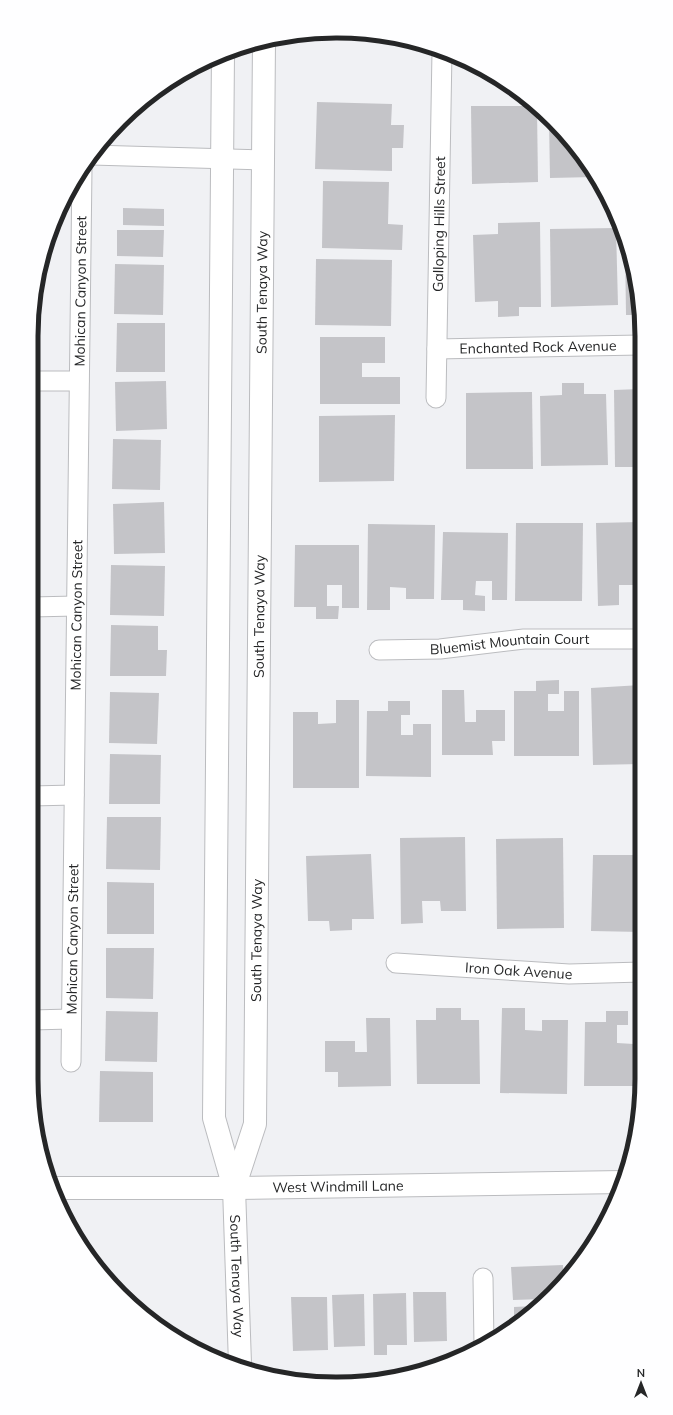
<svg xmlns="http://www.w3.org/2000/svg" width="673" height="1415" viewBox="0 0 673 1415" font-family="Mulish,sans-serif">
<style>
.building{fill:#c4c4c8}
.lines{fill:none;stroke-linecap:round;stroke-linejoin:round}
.minor-casing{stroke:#bbbcbf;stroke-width:21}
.tertiary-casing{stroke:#bbbcbf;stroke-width:24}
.secondary-casing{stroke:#bbbcbf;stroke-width:24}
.minor{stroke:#fff;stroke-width:19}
.tertiary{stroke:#fff;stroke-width:22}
.secondary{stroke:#fff;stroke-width:22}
.labels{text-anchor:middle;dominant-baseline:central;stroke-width:3;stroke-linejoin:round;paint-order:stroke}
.street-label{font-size:14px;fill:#252627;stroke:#fefeff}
.rim{fill:none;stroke:#252627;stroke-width:5}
</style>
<rect width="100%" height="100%" fill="#f0f1f4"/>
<!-- building -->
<g class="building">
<polygon points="317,102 392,104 391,125 404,125 403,148 392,148 392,171 315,169"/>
<polygon points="471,106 534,106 537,109 538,182 472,184"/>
<polygon points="549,120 579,150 594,177 550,178"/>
<polygon points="323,181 389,182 388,224 403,225 402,250 322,248"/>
<polygon points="123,208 164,209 164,226 123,225"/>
<polygon points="540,222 541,307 519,307 519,316 498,317 498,301 475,302 473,235 498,234 498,223"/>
<polygon points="616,228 618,305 551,307 550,229"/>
<polygon points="117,230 164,230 163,257 117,256"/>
<polygon points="625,245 639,296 639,315 626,315"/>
<polygon points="316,259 392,260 391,326 315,325"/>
<polygon points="115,264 164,265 163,315 114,314"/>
<polygon points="35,292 36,292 36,342 31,342"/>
<polygon points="117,323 165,323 165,372 116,372"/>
<polygon points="320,337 385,337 385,363 362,363 362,377 400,377 400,404 320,404"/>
<polygon points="166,381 167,429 116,431 115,382"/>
<polygon points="562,383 584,383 584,394 606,394 608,465 541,466 540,396 562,395"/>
<polygon points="640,389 640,467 615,467 614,390"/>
<polygon points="532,392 533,469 466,469 466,393"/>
<polygon points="395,415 394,481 319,482 319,416"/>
<polygon points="31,422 33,422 35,480 31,481"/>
<polygon points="113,439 161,440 160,490 112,489"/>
<polygon points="164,502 165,553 114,554 113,504"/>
<polygon points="31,507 37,507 38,568 31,568"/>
<polygon points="640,522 640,596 638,596 638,585 619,585 619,605 598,606 596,523"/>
<polygon points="516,523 583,523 582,601 515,601"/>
<polygon points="368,524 435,525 434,599 406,599 406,588 390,587 390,610 367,610"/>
<polygon points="443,532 508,533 507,600 492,600 492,581 476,581 475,595 485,596 485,611 463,610 463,600 441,600"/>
<polygon points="295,545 359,545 359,608 342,608 342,585 327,585 327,606 339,606 338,619 316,619 316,607 294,607"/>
<polygon points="111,565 165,566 164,616 110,615"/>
<polygon points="111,625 158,626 158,650 167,650 166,676 110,676"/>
<polygon points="559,680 559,694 548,694 548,711 564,711 564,691 579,691 579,756 514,756 514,691 536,691 536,681"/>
<polygon points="641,685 641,764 593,765 591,688"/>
<polygon points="442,690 464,690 465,722 476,722 476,710 505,710 505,741 492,741 493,755 442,755"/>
<polygon points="110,692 159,693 157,744 109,743"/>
<polygon points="336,700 359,700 359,788 293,788 293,712 318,712 318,724 336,723"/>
<polygon points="388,701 410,701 410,715 401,715 401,735 413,735 413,724 431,724 431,777 366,776 367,711 388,711"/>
<polygon points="110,754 161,755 160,804 109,804"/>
<polygon points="107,817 161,817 160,870 106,869"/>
<polygon points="465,837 466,911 441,911 440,901 422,901 423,923 401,924 400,838"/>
<polygon points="563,838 564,928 497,929 496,839"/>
<polygon points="371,854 374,919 352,919 352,930 330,931 329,921 308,921 306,856"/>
<polygon points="593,855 641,855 642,932 591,931"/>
<polygon points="107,882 154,883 154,934 107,934"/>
<polygon points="106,948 154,948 153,999 106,998"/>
<polygon points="436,1008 461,1008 461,1020 479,1020 480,1084 417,1084 416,1020 436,1020"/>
<polygon points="502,1008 525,1008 525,1030 542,1031 542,1020 568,1020 567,1094 500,1093"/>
<polygon points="106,1011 158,1012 157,1062 105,1061"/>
<polygon points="606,1011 628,1011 628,1025 617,1025 617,1043 634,1044 634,1021 642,1021 641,1086 584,1086 585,1022 606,1022"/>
<polygon points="366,1018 390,1018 391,1086 338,1087 338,1072 325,1072 325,1041 355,1041 355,1052 367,1052"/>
<polygon points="100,1071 153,1072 153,1122 99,1122"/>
<polygon points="563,1265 564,1282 543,1299 513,1300 511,1267"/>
<polygon points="413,1292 446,1292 447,1341 414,1342"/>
<polygon points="406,1293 407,1345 387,1345 387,1355 374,1355 373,1294"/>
<polygon points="364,1294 365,1346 334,1347 332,1295"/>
<polygon points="291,1297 327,1297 328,1350 293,1351"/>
<polygon points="534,1306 531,1309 514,1322 514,1307"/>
</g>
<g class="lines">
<defs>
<g id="minor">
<polyline points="92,155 263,160"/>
<path id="s1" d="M437,349L640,345"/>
<polyline points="31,381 79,381"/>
<path id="s2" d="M436,398L442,51"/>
<polyline points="31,607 76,606"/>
<path id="s3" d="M379,650L440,649L524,639H641"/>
<polyline points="31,796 74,795"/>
<path id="s4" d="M396,963L569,974L642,972"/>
<polyline points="31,1020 71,1019"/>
<path id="s5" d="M71,1062L82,168"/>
<polyline points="483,1278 484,1346"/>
</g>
<g id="tertiary">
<path id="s6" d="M223,53L214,1118L234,1188L240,1364"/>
<path id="s7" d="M234,1188L255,1124L264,41"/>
</g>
<g id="secondary">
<path id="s8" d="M53,1188H234L623,1182"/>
</g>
</defs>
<!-- minor casing -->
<use href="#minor" class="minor-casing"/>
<!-- tertiary casing -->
<use href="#tertiary" class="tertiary-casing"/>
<!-- secondary casing -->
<use href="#secondary" class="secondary-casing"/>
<!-- minor -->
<use href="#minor" class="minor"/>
<!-- tertiary -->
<use href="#tertiary" class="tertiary"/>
<!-- secondary -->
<use href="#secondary" class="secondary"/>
</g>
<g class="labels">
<!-- street labels -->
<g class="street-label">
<text stroke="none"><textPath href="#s2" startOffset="174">Galloping Hills Street</textPath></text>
<text stroke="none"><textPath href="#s5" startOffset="771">Mohican Canyon Street</textPath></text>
<text stroke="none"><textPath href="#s7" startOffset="899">South Tenaya Way</textPath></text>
<text stroke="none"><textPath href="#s1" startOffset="101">Enchanted Rock Avenue</textPath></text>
<text stroke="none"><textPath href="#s5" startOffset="447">Mohican Canyon Street</textPath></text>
<text stroke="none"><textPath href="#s7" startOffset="575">South Tenaya Way</textPath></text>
<text stroke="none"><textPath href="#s3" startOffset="131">Bluemist Mountain Court</textPath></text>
<text stroke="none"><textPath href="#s5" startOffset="123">Mohican Canyon Street</textPath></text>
<text stroke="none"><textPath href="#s7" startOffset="251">South Tenaya Way</textPath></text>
<text stroke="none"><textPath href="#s4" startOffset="123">Iron Oak Avenue</textPath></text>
<text stroke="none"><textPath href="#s8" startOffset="285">West Windmill Lane</textPath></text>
<text stroke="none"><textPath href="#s6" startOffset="1226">South Tenaya Way</textPath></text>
</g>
</g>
<!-- crop -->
<path d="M0 0H673V1415H0ZM336 38H337A298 298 0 0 1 635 336V1079A298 298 0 0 1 337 1377H336A298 298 0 0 1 38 1079V336A298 298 0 0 1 336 38Z" fill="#fefeff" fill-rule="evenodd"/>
<path class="rim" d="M336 38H337A298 298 0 0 1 635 336V1079A298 298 0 0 1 337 1377H336A298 298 0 0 1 38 1079V336A298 298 0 0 1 336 38Z"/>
<!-- north arrow -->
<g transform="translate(641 1383)" stroke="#fefeff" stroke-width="3" paint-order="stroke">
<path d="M0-3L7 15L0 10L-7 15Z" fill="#252627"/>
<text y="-6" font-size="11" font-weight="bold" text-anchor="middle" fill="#252627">N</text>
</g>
</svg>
